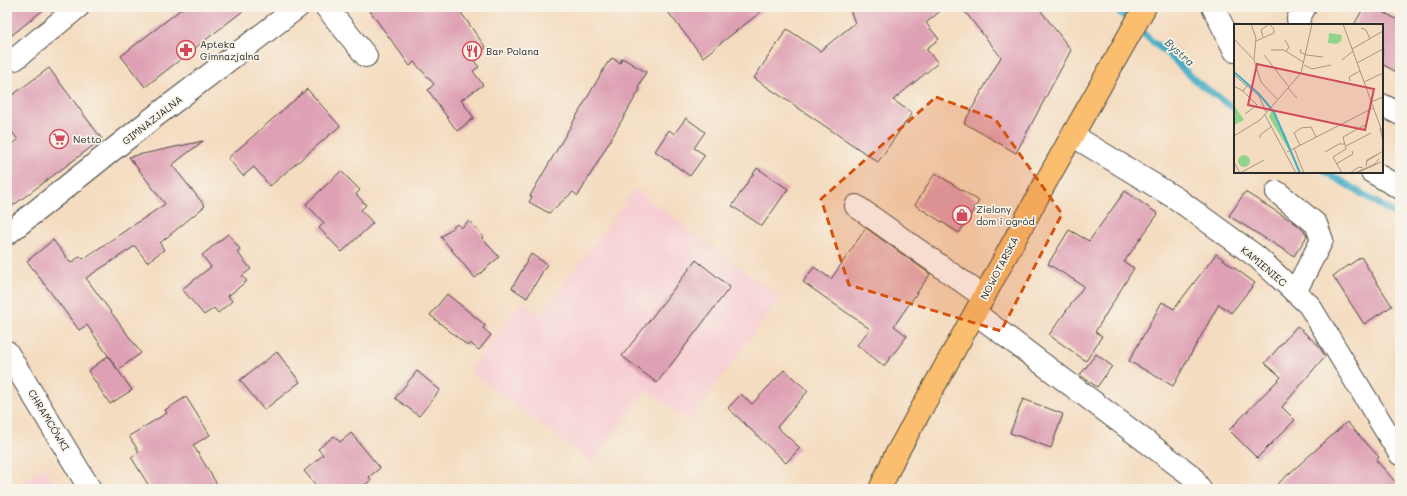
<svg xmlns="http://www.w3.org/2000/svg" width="1407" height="496" viewBox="0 0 1407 496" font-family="Mali,sans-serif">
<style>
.built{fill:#f7cfd3}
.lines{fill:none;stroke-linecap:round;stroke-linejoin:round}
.stream{stroke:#46adc6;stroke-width:7}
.building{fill:#dea0b4}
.minor-casing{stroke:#494641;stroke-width:24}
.major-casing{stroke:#494641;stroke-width:24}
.minor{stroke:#fff;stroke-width:22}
.major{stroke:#fabe6e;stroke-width:22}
.marked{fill:#d5540f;fill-opacity:0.2;stroke:#d5540f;stroke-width:3;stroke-dasharray:8 5;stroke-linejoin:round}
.labels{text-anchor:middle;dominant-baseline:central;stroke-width:3.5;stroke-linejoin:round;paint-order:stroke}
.poi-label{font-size:10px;fill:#2b2b2b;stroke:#f7f3e8;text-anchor:start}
.street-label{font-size:10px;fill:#2b2b2b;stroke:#f7f3e8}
.water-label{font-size:11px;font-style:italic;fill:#345861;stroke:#f7f3e8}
.inset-river{fill:none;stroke:#46adc6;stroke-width:2}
.inset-road{fill:none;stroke:#a49584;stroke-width:1}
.view{fill:#d1495b;fill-opacity:0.15;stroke:#d1495b;stroke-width:2}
.inset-edge{fill:none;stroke:#2b2b2b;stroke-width:2}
</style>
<rect width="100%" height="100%" fill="#f7f3e8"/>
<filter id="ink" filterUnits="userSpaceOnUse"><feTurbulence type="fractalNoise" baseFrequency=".025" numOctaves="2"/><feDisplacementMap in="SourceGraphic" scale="8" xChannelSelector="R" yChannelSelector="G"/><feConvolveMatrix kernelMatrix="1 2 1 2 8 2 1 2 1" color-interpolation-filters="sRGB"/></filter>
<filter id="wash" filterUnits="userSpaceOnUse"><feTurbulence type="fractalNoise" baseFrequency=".012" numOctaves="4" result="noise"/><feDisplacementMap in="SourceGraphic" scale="16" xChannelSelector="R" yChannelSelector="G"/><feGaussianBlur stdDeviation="0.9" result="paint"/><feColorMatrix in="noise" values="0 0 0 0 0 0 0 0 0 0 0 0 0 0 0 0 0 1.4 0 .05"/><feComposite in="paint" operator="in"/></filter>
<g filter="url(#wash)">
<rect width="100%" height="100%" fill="#f4dcc0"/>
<!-- built -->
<g class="built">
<polygon points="635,189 781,298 689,421 647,390 592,463 470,372 522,301 541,315"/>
<polygon points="44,467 57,489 11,489"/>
</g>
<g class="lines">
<!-- stream -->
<g class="stream">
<polyline points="1114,7 1155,44 1164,50 1197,82 1235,109"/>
<polyline points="1326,172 1400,217"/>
</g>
</g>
<g id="blocks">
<!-- building -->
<g class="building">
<polygon points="7,7 47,7 7,39"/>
<polygon points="184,7 248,7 145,87 121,56"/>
<polygon points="367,7 457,7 486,48 472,58 479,67 473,71 483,85 461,100 474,118 457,131 428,90 434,84 414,62 410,66"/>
<polygon points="664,7 767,7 703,57"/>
<polygon points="849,7 945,7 926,23 939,39 926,49 938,63 893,100 912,113 878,162 754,78 787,29 820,51 855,23"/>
<polygon points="961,7 1038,7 1071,50 1016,153 964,123 1001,57"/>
<polygon points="1364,7 1374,7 1400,21 1400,74 1382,64 1382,25 1354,25"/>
<polygon points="612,58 620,63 622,58 646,72 638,87 640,89 578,196 573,192 549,213 529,202 532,197 530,196 608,62 609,63"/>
<polygon points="49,68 102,139 7,210 7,148 18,140 7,125 7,99"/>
<polygon points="307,89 340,126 270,186 254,167 243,176 228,158"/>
<polygon points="686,118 705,132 694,148 705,155 690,176 655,151 669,130 674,134"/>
<polygon points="203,141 172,165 205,206 160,243 164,250 147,262 135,246 86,278 141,353 118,370 87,325 79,330 27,261 53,240 71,263 80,256 83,259 165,204 129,157"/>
<polygon points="757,168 788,189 762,226 732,206"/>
<polygon points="341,171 360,190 356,194 366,205 361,210 373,223 342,252 319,228 324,223 306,204"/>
<polygon points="935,173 979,201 959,233 915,205"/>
<polygon points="1125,191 1158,214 1124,262 1134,268 1095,332 1102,336 1086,361 1049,335 1084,286 1048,264 1069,230 1089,241"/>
<polygon points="1245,192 1295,223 1305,232 1307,236 1294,256 1229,216"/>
<polygon points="469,221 483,236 482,238 499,257 475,278 441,237 457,224 461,228"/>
<polygon points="866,228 930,274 894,326 907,336 884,366 857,345 870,329 803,282 814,267 831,279"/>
<polygon points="228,234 240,249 237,252 251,269 242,276 247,281 228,296 232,301 218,313 214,308 204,315 182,289 211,267 202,255"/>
<polygon points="531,254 547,264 527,298 512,288"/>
<polygon points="1216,254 1255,283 1231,313 1219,304 1173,386 1129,361 1162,302 1174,309"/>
<polygon points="1361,257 1392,306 1364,324 1333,276"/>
<polygon points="696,260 730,287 657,383 622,356"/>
<polygon points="447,294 485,325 483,328 491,335 479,350 470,343 468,346 430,315"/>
<polygon points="1297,326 1318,345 1325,356 1282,407 1295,420 1257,458 1229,430 1281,377 1265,363"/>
<polygon points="277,352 300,382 264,410 240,380"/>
<polygon points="1096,354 1112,366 1097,387 1080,375"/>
<polygon points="108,356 132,390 110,404 88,371"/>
<polygon points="784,370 808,391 777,427 800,448 786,463 728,408 741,394 752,404"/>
<polygon points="417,371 440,390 419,416 395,398"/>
<polygon points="186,397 210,435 193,445 220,489 151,489 131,457 139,452 129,436 167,413 165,410"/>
<polygon points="1023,399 1063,414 1051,448 1010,433"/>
<polygon points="1347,422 1379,457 1376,460 1400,487 1400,489 1272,489"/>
<polygon points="351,433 380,468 369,477 371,480 360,489 319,489 304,471 323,455 318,449 334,436 340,442"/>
</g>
</g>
</g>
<g filter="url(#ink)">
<use href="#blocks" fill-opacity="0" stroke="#494641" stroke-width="1"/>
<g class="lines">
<defs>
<g id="minor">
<polyline points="326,7 366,56"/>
<polyline points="1213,7 1235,51"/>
<polyline points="1299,25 1298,19 1305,7"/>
<polyline points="15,59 78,7"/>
<polyline points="1382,105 1400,114"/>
<polyline points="1072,135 1177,199 1257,257 1309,305 1400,454"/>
<polyline points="1372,172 1400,188"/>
<polyline points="1277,192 1316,224 1322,240 1295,292"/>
<polyline points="856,206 984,297"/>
<polyline points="7,234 149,121 298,7"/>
<polyline points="975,313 1192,476 1200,489"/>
<polyline points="7,352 90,489"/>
</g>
<polyline id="major" points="880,489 894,458 975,313 1043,187 1145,7"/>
</defs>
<!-- minor casing -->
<use href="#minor" class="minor-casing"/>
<!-- major casing -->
<use href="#major" class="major-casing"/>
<!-- minor -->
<use href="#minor" class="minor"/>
<!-- major -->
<use href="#major" class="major"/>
</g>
</g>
<!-- marked area -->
<path class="marked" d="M936,97L995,119L1062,214L1001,331L849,285L821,199Z"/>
<!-- icons -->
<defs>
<symbol id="pharmacy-ring" viewBox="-11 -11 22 22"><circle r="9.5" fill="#f7f3e8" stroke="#d1495b" stroke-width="1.5"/><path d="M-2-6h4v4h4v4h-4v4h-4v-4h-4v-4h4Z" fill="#d1495b"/></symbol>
<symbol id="restaurant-ring" viewBox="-11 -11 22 22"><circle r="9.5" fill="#f7f3e8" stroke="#d1495b" stroke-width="1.5"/><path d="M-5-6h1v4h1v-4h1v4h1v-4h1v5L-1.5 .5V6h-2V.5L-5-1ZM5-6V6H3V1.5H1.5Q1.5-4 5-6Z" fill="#d1495b"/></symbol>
<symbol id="supermarket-ring" viewBox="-11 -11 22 22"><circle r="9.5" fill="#f7f3e8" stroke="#d1495b" stroke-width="1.5"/><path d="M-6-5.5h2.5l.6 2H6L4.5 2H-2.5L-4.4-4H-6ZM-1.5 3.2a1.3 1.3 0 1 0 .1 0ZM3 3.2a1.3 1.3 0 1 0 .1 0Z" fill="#d1495b"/></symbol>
<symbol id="shop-ring" viewBox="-11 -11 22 22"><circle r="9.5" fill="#f7f3e8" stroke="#d1495b" stroke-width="1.5"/><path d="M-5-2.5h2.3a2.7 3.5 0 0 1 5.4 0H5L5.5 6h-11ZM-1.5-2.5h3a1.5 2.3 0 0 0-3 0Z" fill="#d1495b"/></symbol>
</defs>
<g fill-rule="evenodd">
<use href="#pharmacy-ring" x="175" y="39" width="22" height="22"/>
<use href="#restaurant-ring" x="461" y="40" width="22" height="22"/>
<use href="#supermarket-ring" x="48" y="128" width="22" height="22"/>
<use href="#shop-ring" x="951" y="204" width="22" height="22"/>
</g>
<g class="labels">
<!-- poi labels -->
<g class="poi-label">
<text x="200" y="44">Apteka<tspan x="200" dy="12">Gimnazjalna</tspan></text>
<text x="486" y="51">Bar Polana</text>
<text x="73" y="139">Netto</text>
<text x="976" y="209">Zielony<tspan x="976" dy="12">dom i ogród</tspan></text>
</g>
<!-- street labels -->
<g class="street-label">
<text transform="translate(152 120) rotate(-38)">GIMNAZJALNA</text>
<text transform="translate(1264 266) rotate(40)">KAMIENIEC</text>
<text transform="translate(999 268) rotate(-62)">NOWOTARSKA</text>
<text transform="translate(49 420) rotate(59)">CHRAMCÓWKI</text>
</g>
<!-- water labels -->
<g class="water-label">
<text transform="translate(1180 52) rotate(42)">Bystra</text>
</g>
</g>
<!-- overview -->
<g transform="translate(1234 24)">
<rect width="149" height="149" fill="#f4dcc0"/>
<path d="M95,9L108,11L107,17L102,20L94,19ZM0,81L10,96L0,101ZM38,85L52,112L57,125L55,126L35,93ZM4 137a6 6 0 1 1 12 0a6 6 0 1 1-12 0Z" fill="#90d48c"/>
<path class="inset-river" d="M0,48L25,70L40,88L66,149"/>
<path class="inset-road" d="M17,0L22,14L20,36L27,58L43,75M109,0L149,110M127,4L132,6L136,15M0,15L19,35M51,16L55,23L52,28M22,17L40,9V5L35,0L27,6L29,13M67,25L66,28L72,31L89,33M118,25L149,7M37,26H50L69,38M30,31L55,63M108,36L119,27M123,39L149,25M70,41L78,45L97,41M0,51L25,72L32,88M116,57L115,53L126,47M130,58L149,49M0,62L9,67L13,62M54,64L63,74M9,67L23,81L11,90M137,78L149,73M31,91L62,149M146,104L149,117M0,112L26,96L67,49L78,0M26,114V111L38,102M66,121L60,109L67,104L77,103L82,113M112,122L137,109M60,124L70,149M53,128L139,84M91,128L105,120H110M133,137L149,127M0,138L6,149M102,140L119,130L118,127M132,142L133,136L144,130M125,148L147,138M6,149L30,136M108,149L99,133L112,125L109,113L131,101M116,149L125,143L129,144M121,149L141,140L145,135"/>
<path class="view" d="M23,40L140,65L131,106L14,81Z"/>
<rect width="149" height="149" class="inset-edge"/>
</g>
<!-- margin -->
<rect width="1407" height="496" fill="none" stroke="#f7f3e8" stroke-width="24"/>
</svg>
